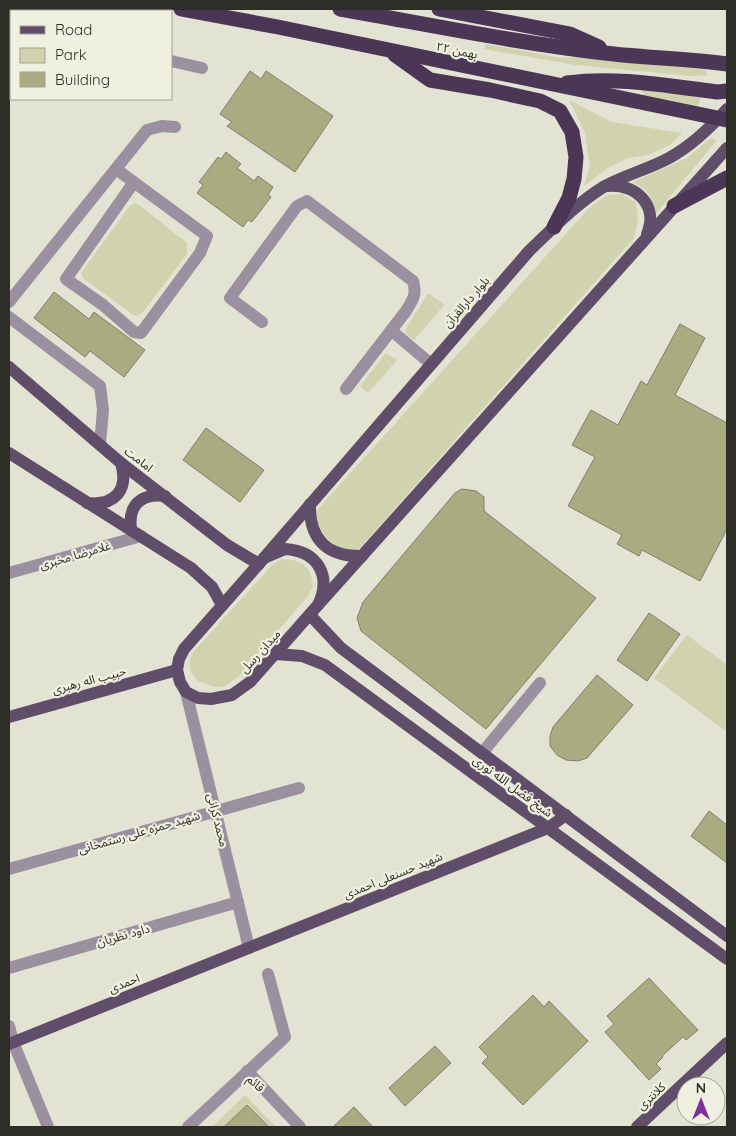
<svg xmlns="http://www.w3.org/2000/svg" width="736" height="1136" viewBox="0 0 736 1136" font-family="Quicksand,'Noto Sans Arabic',sans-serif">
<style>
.green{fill:#d1d2ae}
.building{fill:#abab81;stroke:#7f7f70}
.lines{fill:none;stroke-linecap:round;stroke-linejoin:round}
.minor{stroke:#9a90a0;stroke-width:12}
.major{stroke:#604d69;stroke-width:12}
.highway{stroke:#4b3655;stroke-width:15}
.labels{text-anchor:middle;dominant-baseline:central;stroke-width:4.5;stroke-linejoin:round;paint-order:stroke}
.street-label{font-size:12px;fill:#2e2e28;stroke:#eff0df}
</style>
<rect width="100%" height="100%" fill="#e2e3d2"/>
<!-- green -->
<g class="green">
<polygon points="486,44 562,58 588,56 705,70 708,75 691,76 576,65 484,49"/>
<polygon points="640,88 701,96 698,106 644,95"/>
<polygon points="569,100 612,122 682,133 670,145 648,155 628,158 608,168 584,186 590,166 585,133"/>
<path d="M711,138L717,140L653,217C653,199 649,187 631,183L687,158Z"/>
<path d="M622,194L635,202C639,216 639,225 633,239L358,550C353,550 347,551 343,549C327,542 314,526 318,509L591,206L607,195Z"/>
<polygon points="134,203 138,204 187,243 187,254 142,313 137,316 133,315 83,278 81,273 129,207"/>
<polygon points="428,293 444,305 414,340 406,334 405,330"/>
<polygon points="386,353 397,360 368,393 360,386"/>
<path d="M282,559C303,560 311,566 313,587L307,597L238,677L223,687L212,686L198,681L191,672L189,661L194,651L274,563Z"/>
<polygon points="687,635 727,665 727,729 726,731 654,678"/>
<polygon points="245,1095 276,1127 212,1127"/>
</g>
<!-- building -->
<g class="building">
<polygon points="250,71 261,79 266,71 333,116 295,172 227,126 232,122 220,114"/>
<polygon points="226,152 241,164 237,168 254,181 258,176 273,187 268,195 271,197 252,222 248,220 243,227 197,193 203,185 199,182 218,157 221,159"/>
<polygon points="54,292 89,319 94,312 145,350 124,377 90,351 85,357 34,318"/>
<polygon points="680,324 705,338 675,395 727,423 727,529 700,581 642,550 639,556 617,544 622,535 568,506 595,457 572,445 591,410 618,425 641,381 647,385"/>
<polygon points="206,428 264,470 240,502 183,460"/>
<polygon points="462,489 476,491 484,497 484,511 596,598 486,729 361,631 357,618 363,602 455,493"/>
<polygon points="649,613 680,634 647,681 617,660"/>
<polygon points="597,675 633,705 587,758 578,761 566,760 557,755 550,746 550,736 553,727"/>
<polygon points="709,811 727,825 727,863 691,836"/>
<polygon points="649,978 698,1030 686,1040 683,1037 662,1056 663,1057 656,1064 661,1069 649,1080 605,1032 614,1024 607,1016"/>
<polygon points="533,995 544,1007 549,1001 588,1041 523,1105 482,1063 488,1057 479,1047"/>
<polygon points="435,1046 451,1063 405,1106 389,1088"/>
<polygon points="247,1105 269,1127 224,1127"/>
<polygon points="354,1107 373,1127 333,1127"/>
</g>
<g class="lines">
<!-- minor -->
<g class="minor">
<polyline points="9,41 11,42"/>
<polyline points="171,61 202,68"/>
<polyline points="116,169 207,236 200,253 141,333 134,332 103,305 66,279 134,182"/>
<polyline points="9,302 147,130 162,126 175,127"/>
<polyline points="9,317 100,386 103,410 100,444"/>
<path d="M262,322L230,298L297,206L307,201L413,281C417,294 413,300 406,311L346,389"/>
<polyline points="392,331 431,364"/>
<polyline points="9,573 141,536"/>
<polyline points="186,692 249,948"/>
<polyline points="482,753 540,683"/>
<polyline points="9,869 299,788"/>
<polyline points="9,968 238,902"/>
<polyline points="9,1026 13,1042 48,1127"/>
<polyline points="247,1071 300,1127"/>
<polyline points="188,1127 285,1037 268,974"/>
</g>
<!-- major -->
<g class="major">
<path d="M608,186C636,183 659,206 647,234"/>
<polyline points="9,367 121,463 227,545 259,564"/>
<polyline points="9,453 191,568 212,587 222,605"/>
<path d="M87,503C115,506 129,490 121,463"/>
<path d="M310,504C309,539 327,557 362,556"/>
<path d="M131,529C128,505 141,493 165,496"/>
<path d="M285,549C318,551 332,576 318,605L250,682L232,695L211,699L198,698L186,692L180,682L177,670L179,659L184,649L264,558Z"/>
<path d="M264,558L529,251C553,228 577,203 605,186C625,175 649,169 669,158C691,146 710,128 727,109"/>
<polyline points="318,605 727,148"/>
<polyline points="310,615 341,648 727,936"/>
<polyline points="275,654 302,656 325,665 727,959"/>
<polyline points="9,717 177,670"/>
<polyline points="9,1044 548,828 566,815"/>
<polyline points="637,1127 727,1043"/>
</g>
<!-- highway -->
<g class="highway">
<polyline points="49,9 62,11"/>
<polyline points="181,9 278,27 727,120"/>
<path d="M340,9C431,25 522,44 614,54C652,58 689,59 727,64"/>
<polyline points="439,9 570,34 599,47"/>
<polyline points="395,55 430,80 490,90 540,101 560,111 572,132 576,157 574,179 569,198 554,227"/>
<path d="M567,83C616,76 668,86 717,92L727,91"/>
<polyline points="674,206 727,178"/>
</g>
</g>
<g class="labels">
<!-- street labels -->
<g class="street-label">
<text transform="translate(457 50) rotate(12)">۲۲ بهمن</text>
<text transform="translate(466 302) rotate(-49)">بلوار دارالقرآن</text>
<text transform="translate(139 459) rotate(38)">امامت</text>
<text transform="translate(75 555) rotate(-16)">غلامرضا مخبری</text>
<text transform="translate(260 651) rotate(-48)">میدان رسل</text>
<text transform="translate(89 680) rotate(-15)">حبیب اله رهبری</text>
<text transform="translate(513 786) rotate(36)">شیخ فضل الله نوری</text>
<text transform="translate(218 820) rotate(76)">محمد کرانی</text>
<text transform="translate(139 832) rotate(-16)">شهید حمزه علی رستمخانی</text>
<text transform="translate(393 875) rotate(-22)">شهید حسنعلی احمدی</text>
<text transform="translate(123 935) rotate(-16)">داود نظریان</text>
<text transform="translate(124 983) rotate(-22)">احمدی</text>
<text transform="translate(256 1083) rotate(41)">قائم</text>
<text transform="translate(651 1096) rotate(-43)">کلانتری</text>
</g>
</g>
<!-- border -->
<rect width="736" height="1136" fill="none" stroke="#2e2e28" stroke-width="20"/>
<!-- legend -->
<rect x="10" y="10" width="162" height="90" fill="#eff0df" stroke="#a2a296"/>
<rect x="20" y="26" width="25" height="8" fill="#604d69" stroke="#a2a296"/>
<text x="55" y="35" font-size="15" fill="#2e2e28">Road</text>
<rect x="20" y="48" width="25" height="15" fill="#d1d2ae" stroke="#a2a296"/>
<text x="55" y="60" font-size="15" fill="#2e2e28">Park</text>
<rect x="20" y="72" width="25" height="15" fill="#abab81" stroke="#a2a296"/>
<text x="55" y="85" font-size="15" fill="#2e2e28">Building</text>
<!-- north arrow -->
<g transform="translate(701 1101)"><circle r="24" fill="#eff0df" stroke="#a2a296"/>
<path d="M0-4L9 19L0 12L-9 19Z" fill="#802f9f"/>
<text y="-8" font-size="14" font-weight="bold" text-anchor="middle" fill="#2e2e28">N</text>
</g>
</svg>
